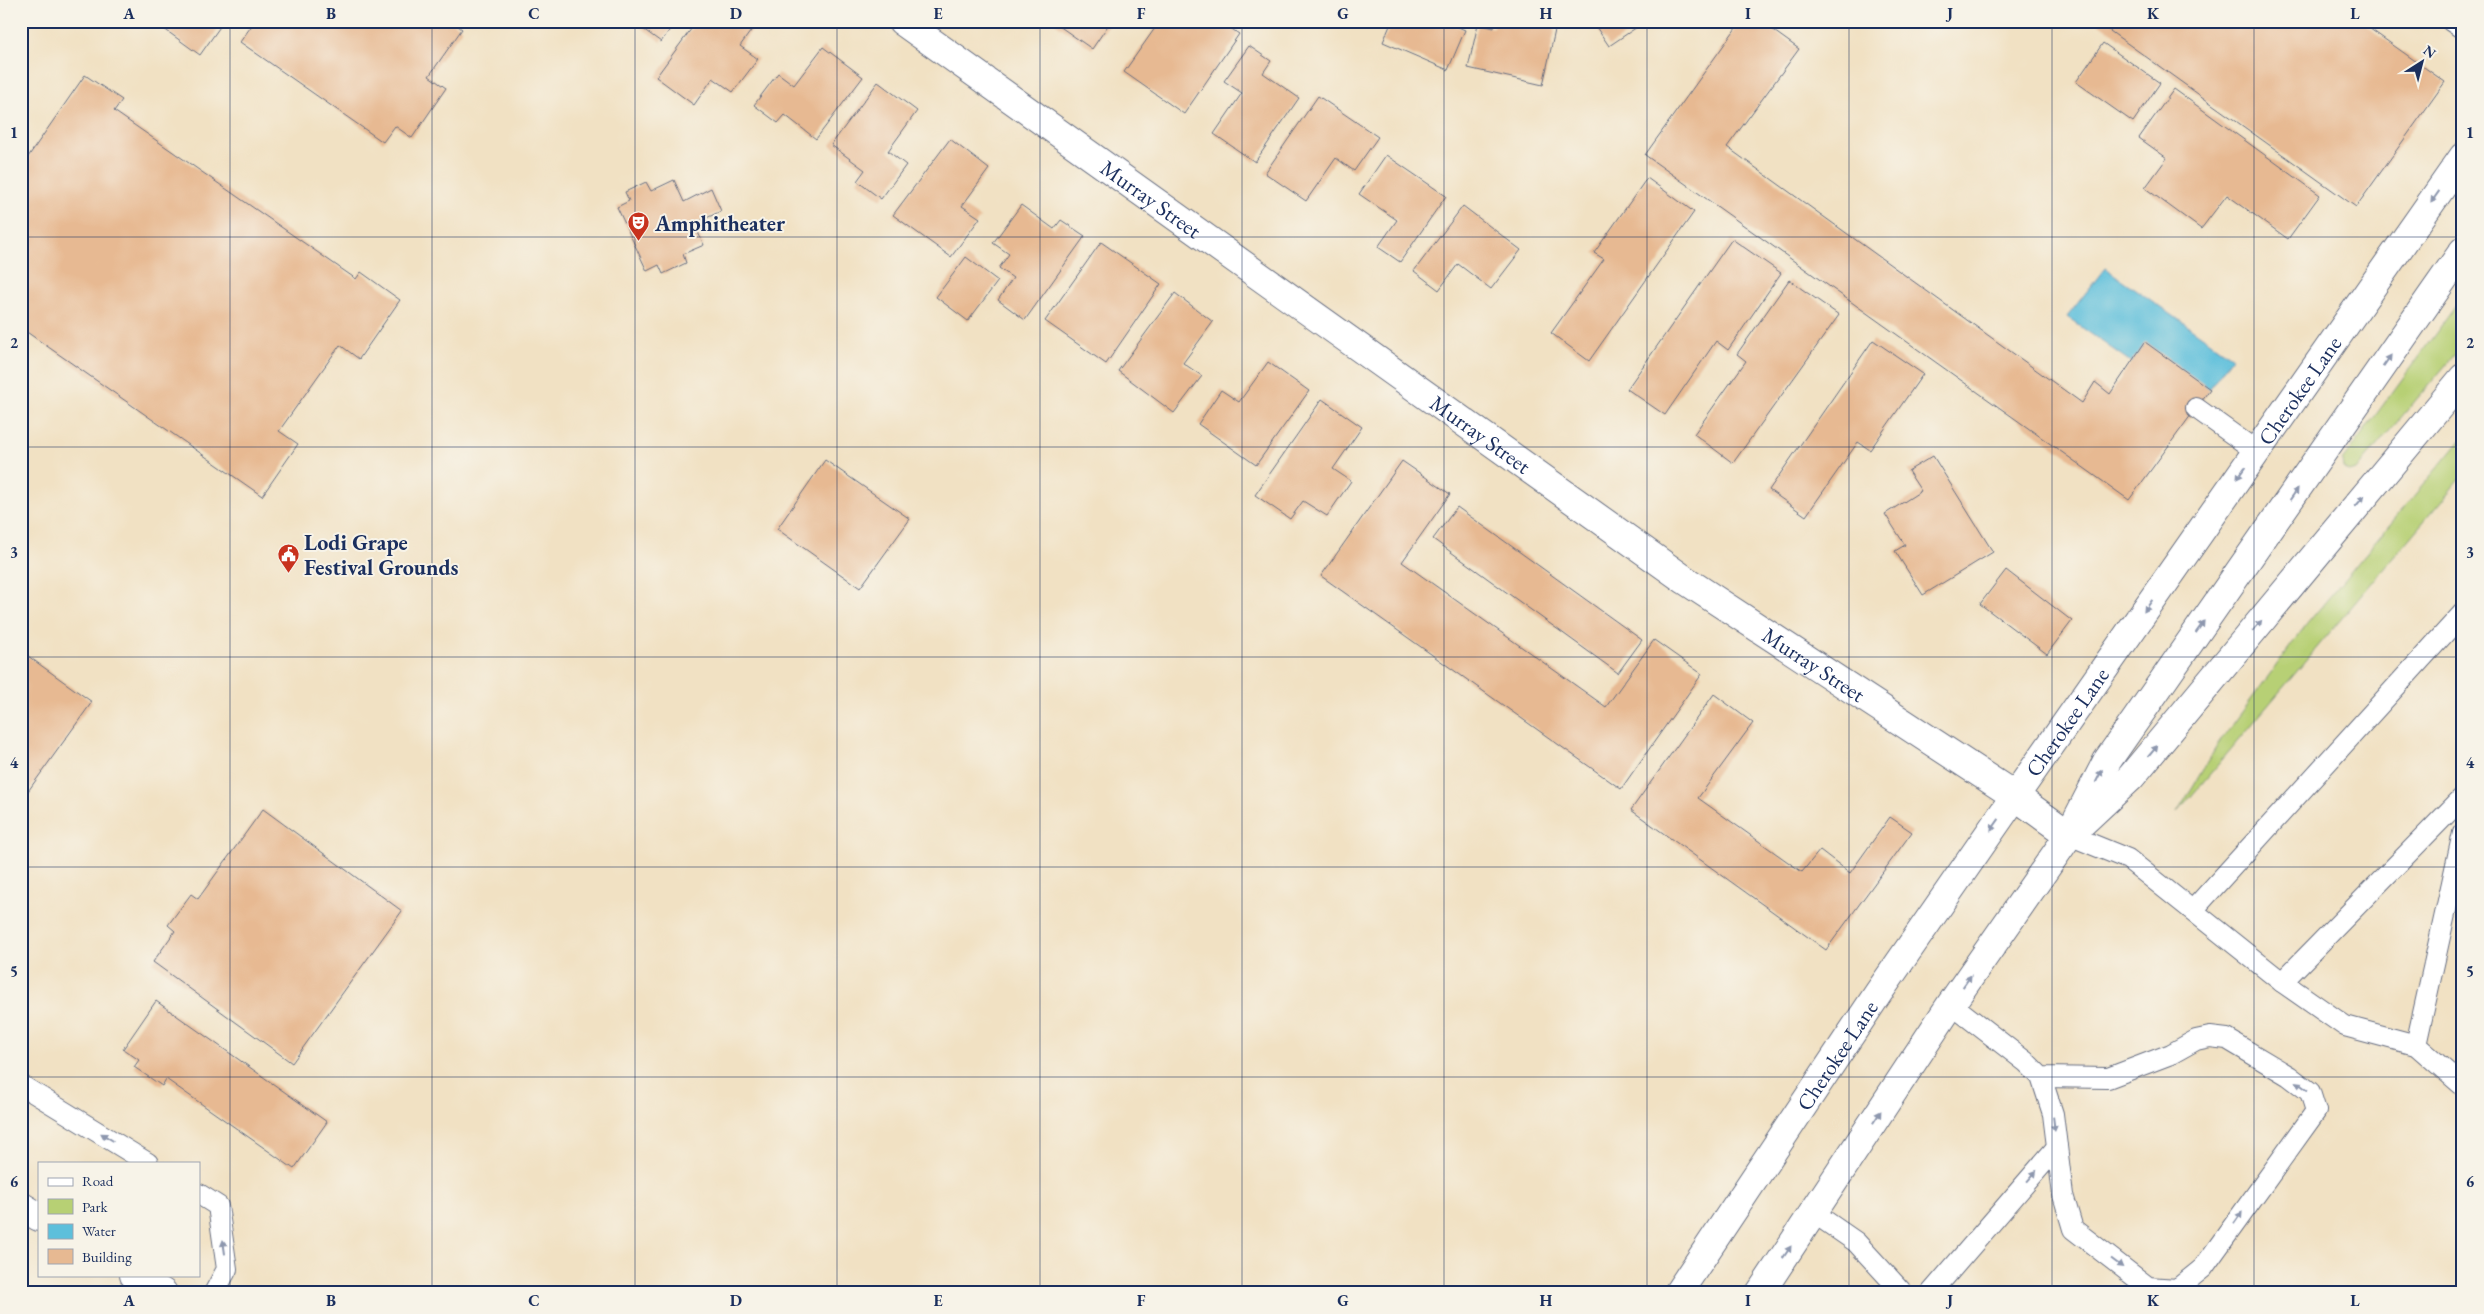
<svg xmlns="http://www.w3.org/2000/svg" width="2484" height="1314" viewBox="0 0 2484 1314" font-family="'EB Garamond',serif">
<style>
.green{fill:#b7d074;stroke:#698069}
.water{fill:#5dbfdb;stroke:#3c779c}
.building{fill:#e7b992}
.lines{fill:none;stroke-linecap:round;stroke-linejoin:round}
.service-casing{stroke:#666d81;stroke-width:22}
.minor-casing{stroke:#666d81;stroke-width:30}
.tertiary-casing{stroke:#666d81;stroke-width:30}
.secondary-casing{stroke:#666d81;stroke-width:30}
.motorway-casing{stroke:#666d81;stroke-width:30}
.service{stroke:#fff;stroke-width:20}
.minor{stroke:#fff;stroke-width:28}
.tertiary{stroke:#fff;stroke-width:28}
.secondary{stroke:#fff;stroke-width:28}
.motorway{stroke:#fff;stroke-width:28}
.oneway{fill:#8d97ae}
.grid{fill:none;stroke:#1b2f5e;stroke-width:1;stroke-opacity:0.55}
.labels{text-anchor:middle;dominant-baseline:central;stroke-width:4;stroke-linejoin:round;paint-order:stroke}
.street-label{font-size:22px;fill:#1b2f5e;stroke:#f7f3e8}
.poi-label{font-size:22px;font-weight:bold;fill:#1b2f5e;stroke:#f7f3e8;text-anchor:start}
.neatline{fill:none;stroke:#1b2f5e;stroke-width:2}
.grid-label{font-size:16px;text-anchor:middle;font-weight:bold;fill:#1b2f5e}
</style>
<rect width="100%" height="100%" fill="#f7f3e8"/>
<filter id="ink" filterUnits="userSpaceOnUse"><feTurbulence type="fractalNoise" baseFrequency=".02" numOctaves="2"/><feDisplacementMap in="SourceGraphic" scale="10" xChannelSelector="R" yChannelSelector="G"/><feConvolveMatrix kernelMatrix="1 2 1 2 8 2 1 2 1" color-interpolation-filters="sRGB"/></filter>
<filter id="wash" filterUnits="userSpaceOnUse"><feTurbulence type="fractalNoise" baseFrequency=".0096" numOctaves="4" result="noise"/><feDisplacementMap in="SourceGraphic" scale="20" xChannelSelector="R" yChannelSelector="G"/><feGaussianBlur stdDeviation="1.12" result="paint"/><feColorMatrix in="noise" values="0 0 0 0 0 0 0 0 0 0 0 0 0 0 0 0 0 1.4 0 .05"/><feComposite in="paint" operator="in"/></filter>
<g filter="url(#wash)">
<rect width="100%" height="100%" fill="#f1e1c3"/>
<!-- green -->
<g class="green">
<polygon points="2463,296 2463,345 2356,470 2348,472 2343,468 2342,461"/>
<polygon points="2463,437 2463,475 2177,813 2217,746 2306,625"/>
</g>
<!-- water -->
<polygon class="water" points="2105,268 2232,357 2196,408 2067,317"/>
<g id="blocks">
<!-- building -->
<g class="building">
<polygon points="157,21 224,21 200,55 156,23"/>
<polygon points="255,21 451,21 462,29 429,76 446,88 412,138 395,126 383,142 240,42"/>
<polygon points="632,21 676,21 661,42"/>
<polygon points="697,21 758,21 740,46 758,59 733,92 713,78 694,105 656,77"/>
<polygon points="1052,21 1111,21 1092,49"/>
<polygon points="1160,21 1220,21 1239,34 1184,114 1124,72"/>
<polygon points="1392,21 1445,21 1465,30 1448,70 1383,42"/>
<polygon points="1495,21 1557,21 1543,85 1468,68 1478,24 1494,28"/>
<polygon points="1592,21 1646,21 1609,46"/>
<polygon points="1741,21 1760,21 1799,49 1727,147 2082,403 2095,382 2110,394 2145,342 2210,389 2129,500 1645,155"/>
<polygon points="2096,21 2359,21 2445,82 2356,207"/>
<polygon points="2103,43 2160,83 2133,122 2076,82"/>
<polygon points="1249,46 1271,61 1263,73 1299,98 1255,162 1214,134 1242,93 1224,81"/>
<polygon points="823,47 863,77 816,139 785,115 778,123 754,105 778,73 794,85"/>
<polygon points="85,75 122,100 114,111 356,279 361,272 400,300 359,359 340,345 279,431 298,444 262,496 21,328 21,167"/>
<polygon points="878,82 917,111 888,151 906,165 881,199 857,181 865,170 831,145"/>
<polygon points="2174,89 2320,195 2288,239 2227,195 2201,229 2145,188 2167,158 2139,138"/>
<polygon points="1318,96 1378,137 1354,171 1336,158 1306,201 1265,173"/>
<polygon points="950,139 989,169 962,206 980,218 951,257 893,215"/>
<polygon points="1386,155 1446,196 1400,262 1378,247 1397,220 1359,194"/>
<polygon points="1647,178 1694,212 1589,361 1551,333 1604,259 1594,253"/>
<polygon points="674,180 684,202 711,188 721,211 694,224 704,245 683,254 686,263 663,274 659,265 647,271 617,207 629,201 625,192 646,182 651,191"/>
<polygon points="1021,205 1054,229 1061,220 1085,236 1025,320 998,300 1013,278 999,268 1009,254 993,243"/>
<polygon points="1463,206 1521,250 1491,289 1458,264 1439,290 1414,271"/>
<polygon points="1732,239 1781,273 1728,350 1716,341 1665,415 1627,389"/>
<polygon points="1101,242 1161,284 1106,364 1045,321"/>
<polygon points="966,257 998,281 968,321 936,297"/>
<polygon points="1789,280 1839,315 1733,463 1694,434 1746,361 1737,354"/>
<polygon points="1175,293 1213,322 1183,363 1202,376 1174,413 1118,371"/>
<polygon points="1873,340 1923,374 1870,450 1858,442 1806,516 1769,490"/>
<polygon points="1268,362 1309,391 1256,465 1198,424 1221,390 1239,402"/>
<polygon points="1322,399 1362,427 1333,469 1351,481 1327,516 1303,501 1290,519 1255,495"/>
<polygon points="1933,456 1993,552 1923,595 1895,551 1905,545 1885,514 1921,491 1908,471"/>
<polygon points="825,460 910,519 860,588 777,529"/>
<polygon points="1402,461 1450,494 1402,562 1606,707 1654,640 1702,674 1621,789 1321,576"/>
<polygon points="1457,507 1642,640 1618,673 1433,539"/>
<polygon points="2006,570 2072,621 2047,654 1980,604"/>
<polygon points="21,651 92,702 21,801"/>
<polygon points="1714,694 1753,723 1698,798 1802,872 1820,850 1850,873 1890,817 1912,832 1826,950 1631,810"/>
<polygon points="263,809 402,911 292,1063 153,962 175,931 168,925 191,894 198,899"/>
<polygon points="156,1001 327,1122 294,1169 166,1079 162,1086 134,1067 139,1060 123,1049"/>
</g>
</g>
</g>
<g filter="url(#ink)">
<use href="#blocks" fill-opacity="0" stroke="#666d81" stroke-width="1"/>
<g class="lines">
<defs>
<g id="service">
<polyline points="2451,21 2463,29"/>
<polyline points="2196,408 2256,451"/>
<polyline points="2069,835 2128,859 2282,982 2345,1026 2416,1045 2463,1086"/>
<polyline points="2193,910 2463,613"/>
<polyline points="2282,982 2463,797"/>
<polyline points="1951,1004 2026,1062 2041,1077 2053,1114 2063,1195 2073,1229 2148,1287 2177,1289 2203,1268 2316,1111 2310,1092 2289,1076 2227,1039 2210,1037 2196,1040 2171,1054 2108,1078 2041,1077"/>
<polyline points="2416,1045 2463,833"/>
<polyline points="21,1085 148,1163"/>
<polyline points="199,1194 218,1206 227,1269 214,1293"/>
<polyline points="1814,1213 1856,1242 1903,1293"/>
<polyline points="1931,1293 2057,1147"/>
</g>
<g id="minor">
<path id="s1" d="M902,21L1685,580L2015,796L2069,835"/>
</g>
<g id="tertiary">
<polyline points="21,1206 39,1217"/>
<polyline points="134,1275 163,1293"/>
</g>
<g id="secondary">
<path id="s2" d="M1678,1293L1879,992L2015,796L2463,157"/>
<polyline points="1760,1293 1951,1004 2069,835 2107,761 2463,251"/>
</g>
<polyline id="motorway" points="2069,835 2131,777 2463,378"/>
</defs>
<!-- service casing -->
<use href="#service" class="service-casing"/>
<!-- minor casing -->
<use href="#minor" class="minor-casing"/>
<!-- tertiary casing -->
<use href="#tertiary" class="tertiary-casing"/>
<!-- secondary casing -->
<use href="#secondary" class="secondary-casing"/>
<!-- motorway casing -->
<use href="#motorway" class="motorway-casing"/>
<!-- service -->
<use href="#service" class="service"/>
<!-- minor -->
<use href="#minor" class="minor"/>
<!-- tertiary -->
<use href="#tertiary" class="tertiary"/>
<!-- secondary -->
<use href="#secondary" class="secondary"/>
<!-- motorway -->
<use href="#motorway" class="motorway"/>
</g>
<!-- one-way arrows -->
<defs><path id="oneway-solid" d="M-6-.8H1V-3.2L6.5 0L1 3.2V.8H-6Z" transform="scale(1.25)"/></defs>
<g class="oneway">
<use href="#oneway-solid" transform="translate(2435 197) rotate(125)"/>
<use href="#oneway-solid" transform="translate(2387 361) rotate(-55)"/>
<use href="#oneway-solid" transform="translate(2241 473) rotate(125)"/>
<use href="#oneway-solid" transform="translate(2294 494) rotate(-55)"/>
<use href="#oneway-solid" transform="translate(2360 501) rotate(-50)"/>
<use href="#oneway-solid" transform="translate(2148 606) rotate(125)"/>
<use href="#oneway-solid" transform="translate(2257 626) rotate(-50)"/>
<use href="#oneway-solid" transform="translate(2200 627) rotate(-55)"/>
<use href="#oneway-solid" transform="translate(2153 751) rotate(-50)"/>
<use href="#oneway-solid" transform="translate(2099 776) rotate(-63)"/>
<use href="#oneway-solid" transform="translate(1995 825) rotate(125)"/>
<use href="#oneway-solid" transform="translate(1967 981) rotate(-55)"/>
<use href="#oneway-solid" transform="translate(2302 1086) rotate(-143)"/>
<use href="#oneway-solid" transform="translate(1877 1117) rotate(-57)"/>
<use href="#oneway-solid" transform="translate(2054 1124) rotate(83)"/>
<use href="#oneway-solid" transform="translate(107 1137) rotate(-148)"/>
<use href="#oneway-solid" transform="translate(2032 1176) rotate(-49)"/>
<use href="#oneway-solid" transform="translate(2238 1218) rotate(-55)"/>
<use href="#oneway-solid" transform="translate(224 1247) rotate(-98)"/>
<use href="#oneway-solid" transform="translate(1787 1252) rotate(-56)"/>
<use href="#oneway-solid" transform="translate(2117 1263) rotate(37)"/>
</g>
</g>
<!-- grid -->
<path class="grid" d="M230,21V1293M432,21V1293M635,21V1293M837,21V1293M1040,21V1293M1242,21V1293M1444,21V1293M1647,21V1293M1849,21V1293M2052,21V1293M2254,21V1293M21,237H2463M21,447H2463M21,657H2463M21,867H2463M21,1077H2463"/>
<!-- icons -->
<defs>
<symbol id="theatre-pin" viewBox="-11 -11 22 30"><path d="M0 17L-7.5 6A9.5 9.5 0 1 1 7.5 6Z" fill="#c8321e" stroke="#f7f3e8"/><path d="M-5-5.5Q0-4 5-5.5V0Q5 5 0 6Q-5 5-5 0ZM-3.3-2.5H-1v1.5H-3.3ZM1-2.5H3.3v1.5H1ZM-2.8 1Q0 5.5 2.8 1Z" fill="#fff"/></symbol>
<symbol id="civic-pin" viewBox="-11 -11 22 30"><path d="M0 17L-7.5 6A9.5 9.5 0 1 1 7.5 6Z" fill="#c8321e" stroke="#f7f3e8"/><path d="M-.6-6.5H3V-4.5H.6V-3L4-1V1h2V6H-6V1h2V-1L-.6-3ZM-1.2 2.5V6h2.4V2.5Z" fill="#fff"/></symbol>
</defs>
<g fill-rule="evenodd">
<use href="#theatre-pin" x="626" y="210" width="25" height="34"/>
<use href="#civic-pin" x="276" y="542" width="25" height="34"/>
</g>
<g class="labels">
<!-- street labels -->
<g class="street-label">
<text stroke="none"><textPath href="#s1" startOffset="306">Murray Street</textPath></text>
<text stroke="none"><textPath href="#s2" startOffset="1096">Cherokee Lane</textPath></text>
<text stroke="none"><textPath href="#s1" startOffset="711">Murray Street</textPath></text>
<text stroke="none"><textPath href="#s1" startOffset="1116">Murray Street</textPath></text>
<text stroke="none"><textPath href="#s2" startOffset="691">Cherokee Lane</textPath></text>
<text stroke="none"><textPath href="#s2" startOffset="286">Cherokee Lane</textPath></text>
</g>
<!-- poi labels -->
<g class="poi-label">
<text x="655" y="223">Amphitheater</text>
<text x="304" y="542">Lodi Grape<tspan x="304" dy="25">Festival Grounds</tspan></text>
</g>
</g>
<!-- margin -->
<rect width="2484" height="1314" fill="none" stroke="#f7f3e8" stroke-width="55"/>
<!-- legend -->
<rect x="38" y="1162" width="162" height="115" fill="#f7f3e8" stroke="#9fa5b1"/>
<rect x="48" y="1178" width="25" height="8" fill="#ffffff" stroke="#9fa5b1"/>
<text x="82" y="1186" font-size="15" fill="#1b2f5e">Road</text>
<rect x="48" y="1199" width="25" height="15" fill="#b7d074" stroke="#9fa5b1"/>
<text x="82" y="1212" font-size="15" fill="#1b2f5e">Park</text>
<rect x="48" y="1224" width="25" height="15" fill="#5dbfdb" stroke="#9fa5b1"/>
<text x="82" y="1236" font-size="15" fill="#1b2f5e">Water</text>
<rect x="48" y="1249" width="25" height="15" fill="#e7b992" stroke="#9fa5b1"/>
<text x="82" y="1262" font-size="15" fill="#1b2f5e">Building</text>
<!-- north arrow -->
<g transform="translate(2422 62) rotate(36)" stroke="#f7f3e8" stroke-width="4" paint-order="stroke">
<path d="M0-4L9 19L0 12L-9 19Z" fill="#1b2f5e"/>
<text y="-8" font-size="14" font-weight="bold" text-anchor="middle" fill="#1b2f5e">N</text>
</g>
<rect x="28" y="28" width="2428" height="1258" class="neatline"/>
<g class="grid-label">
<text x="129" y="19">A</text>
<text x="331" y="19">B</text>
<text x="534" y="19">C</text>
<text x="736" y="19">D</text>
<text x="938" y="19">E</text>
<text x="1141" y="19">F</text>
<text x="1343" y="19">G</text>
<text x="1546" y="19">H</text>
<text x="1748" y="19">I</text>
<text x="1950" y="19">J</text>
<text x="2153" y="19">K</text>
<text x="2355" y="19">L</text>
<text x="14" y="138">1</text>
<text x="2470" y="138">1</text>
<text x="14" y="348">2</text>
<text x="2470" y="348">2</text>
<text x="14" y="558">3</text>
<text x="2470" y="558">3</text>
<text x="14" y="768">4</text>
<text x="2470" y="768">4</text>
<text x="14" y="977">5</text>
<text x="2470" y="977">5</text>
<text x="14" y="1187">6</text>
<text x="2470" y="1187">6</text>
<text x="129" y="1306">A</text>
<text x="331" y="1306">B</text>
<text x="534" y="1306">C</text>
<text x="736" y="1306">D</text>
<text x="938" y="1306">E</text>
<text x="1141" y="1306">F</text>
<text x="1343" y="1306">G</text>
<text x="1546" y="1306">H</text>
<text x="1748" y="1306">I</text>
<text x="1950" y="1306">J</text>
<text x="2153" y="1306">K</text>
<text x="2355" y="1306">L</text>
</g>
</svg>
